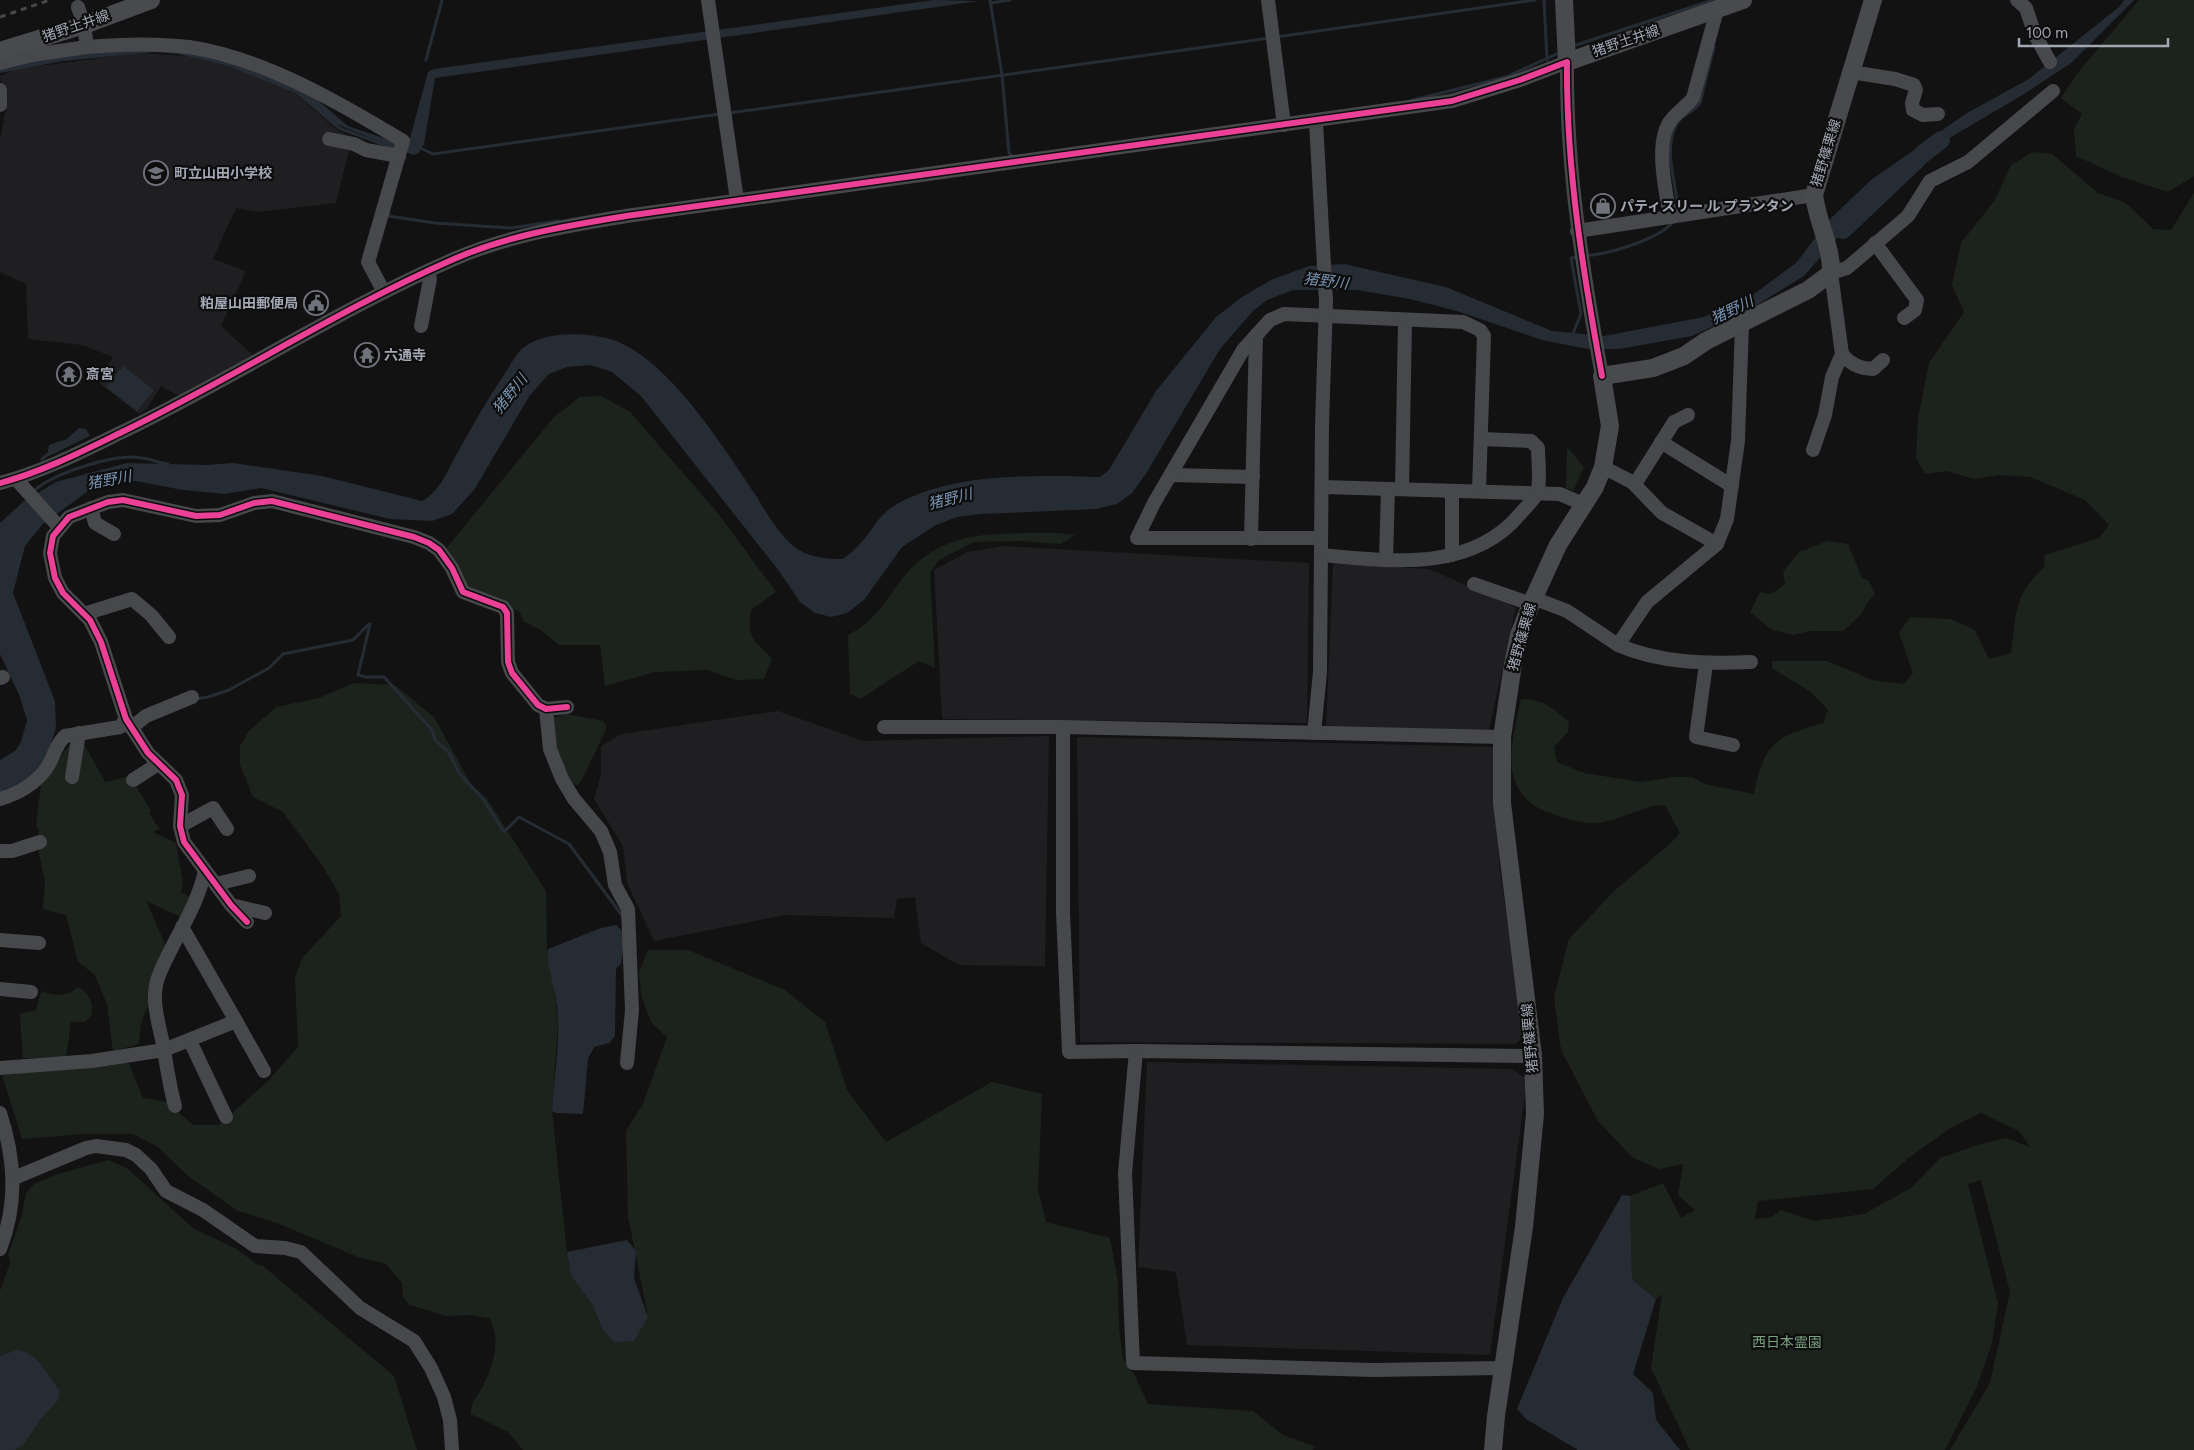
<svg xmlns="http://www.w3.org/2000/svg" width="2194" height="1450" viewBox="0 0 2194 1450" font-family="Figtree,'Noto Sans JP',sans-serif">
<style>
.built{fill:#1f1f21}
.green{fill:#1c231d;fill-rule:evenodd}
.water{fill:#262c34}
.lines{fill:none;stroke-linecap:round;stroke-linejoin:round}
.stream{stroke:#262c34;stroke-width:3}
.river{stroke:#262c34;stroke-width:18}
.minor{stroke:#47484b;stroke-width:14}
.major{stroke:#494a4d;stroke-width:18}
.rail{stroke:#47484b;stroke-width:3;stroke-dasharray:6 5;stroke-linecap:butt}
.cycleway-casing{stroke:#0d0d0e;stroke-width:9}
.cycleway{stroke:#ea4096;stroke-width:6}
.labels{text-anchor:middle;dominant-baseline:central;stroke-width:4.5;stroke-linejoin:round;paint-order:stroke}
.street-label{font-size:14px;fill:#a3a7b4;stroke:#0d0d0e}
.poi-label{font-size:14px;font-weight:bold;fill:#a3a7b4;stroke:#0d0d0e;text-anchor:start}
.park-label{font-size:14px;fill:#7a9f7e;stroke:#0d0d0e}
.water-label{font-size:15px;font-style:italic;fill:#7993b0;stroke:#0d0d0e}
</style>
<rect width="100%" height="100%" fill="#121213"/>
<!-- built -->
<g class="built">
<polygon points="138,53 187,56 231,67 294,92 337,130 352,137 336,203 258,212 236,208 213,259 246,271 221,326 254,356 181,397 161,386 147,409 139,414 97,381 113,357 82,345 28,339 26,284 0,272 0,140 6,108 0,76 16,69"/>
<polygon points="1003,546 1309,563 1307,723 942,719 934,570 967,552"/>
<polygon points="1333,564 1429,569 1516,607 1489,730 1326,728"/>
<polygon points="778,711 863,741 1049,736 1045,966 959,965 921,943 915,897 897,899 894,918 785,915 654,941 627,883 623,846 594,799 601,775 601,746 621,734"/>
<polygon points="1077,737 1495,747 1499,863 1524,1037 1515,1044 1080,1042"/>
<polygon points="1147,1062 1512,1069 1527,1079 1490,1355 1187,1345 1176,1272 1138,1267"/>
</g>
<!-- green -->
<g class="green">
<polygon points="2139,0 2194,0 2194,176 2168,192 2122,177 2076,156 2074,129 2082,114 2061,98 2076,75"/>
<path d="M2033,152L2052,154L2098,193L2126,203L2153,229L2171,230L2194,193V1450H1950L1990,1383L2010,1292L1981,1180L1968,1184L1998,1304L1992,1343L1977,1386L1945,1450H1690L1651,1368L1662,1294L1656,1299L1632,1279L1630,1196L1663,1183L1681,1218L1695,1210L1678,1195L1683,1164L1659,1169L1632,1157L1598,1121L1561,1050L1554,997L1569,939L1614,891L1671,843L1680,833L1665,805C1641,805 1619,823 1592,823C1581,823 1568,819 1558,816C1496,798 1510,749 1521,699C1542,698 1554,709 1569,722L1568,732L1554,747L1557,762L1584,773L1641,782L1673,777H1692L1705,784L1754,794C1763,744 1776,736 1823,723L1828,710L1811,692L1772,668V661H1827L1872,680L1904,684L1913,673L1899,633L1910,617L1950,619L1975,630L1989,659L2011,653C2017,613 2012,598 2044,567L2045,555L2099,538L2109,525L2085,500L2030,477L2000,475L1974,479L1947,471L1925,474L1916,458L1918,418L1929,363L1964,312L1952,285L1961,243L1995,200L2011,165ZM1981,1113L2019,1131L2030,1147L2006,1138L1981,1144L1940,1158L1911,1188L1864,1214L1814,1221L1781,1210L1772,1217L1755,1219L1758,1201L1873,1189L1911,1156L1952,1127Z"/>
<path d="M601,396L630,412L717,512L776,592L751,610C747,638 753,640 772,658L764,679L736,680L708,670L655,672L605,686L600,645H559L541,630L523,621L520,612L471,591L444,551L554,417L580,397Z"/>
<polygon points="1567,447 1584,467 1573,491 1566,488"/>
<path d="M1059,533L1075,535L1061,544L1020,541L974,542L939,560L930,573L935,668L919,661L860,699L850,694L848,635C879,619 885,599 906,574C945,527 1003,534 1059,533Z"/>
<polygon points="1828,541 1848,544 1862,578 1869,581 1875,594 1867,603 1862,614 1843,631 1809,631 1793,635 1771,629 1750,612 1760,592 1771,594 1785,584 1783,572 1799,552"/>
<path d="M354,683L395,685L434,717L471,784L487,799L546,891L547,953L552,973L558,1023L552,1111L567,1252L571,1276L592,1304L602,1328L648,1317L628,1216L626,1131L643,1104L667,1037L651,1022L641,995L639,972L648,950H688L785,990L825,1022L847,1090L886,1142L992,1082L1042,1094L1038,1190L1046,1222L1110,1238L1118,1282L1119,1328L1123,1359L1135,1376L1148,1404L1253,1411L1283,1435L1316,1447L1312,1450H523L508,1432L471,1414C470,1401 478,1397 483,1386C493,1367 502,1338 489,1318L471,1315L446,1316L410,1305L403,1297L402,1283L386,1264L358,1257L277,1223L238,1211L188,1176L158,1147L133,1134H84L22,1139L2,1075L128,1061L143,1098L167,1102L193,1125H219L268,1081L298,1047L295,976L303,957L341,916L339,894L324,868L283,812L253,797L240,765V746L249,731L276,707L319,698Z"/>
<polygon points="567,714 603,721 607,727 582,780 577,785 569,782 554,747 552,718"/>
<polygon points="82,740 105,782 130,776 151,811 149,813 159,829 153,832 176,843 183,883 181,892 195,900 183,918 146,901 168,951 141,1024 139,1044 113,1051 107,1004 95,975 78,962 66,915 43,909 45,881 38,849 39,830 36,825 41,785 72,741"/>
<path d="M78,987C90,994 92,1001 92,1014L85,1022H71L66,1057L23,1058L20,1014L36,1010L41,991C55,996 66,998 78,987Z"/>
<polygon points="108,1160 127,1168 194,1229 237,1249 256,1264 263,1266 394,1376 417,1450 0,1450 0,1291 10,1263 8,1254 22,1215 26,1193 34,1184 58,1174"/>
</g>
<!-- water -->
<g class="water">
<polygon points="934,0 979,1 435,78 424,144 419,153 413,155 336,124 303,96 228,66 178,54 155,52 63,61 0,73 0,65 43,55 175,48 258,69 315,98 348,126 398,143 406,143 410,138 428,72 434,69"/>
<path d="M2124,0H2134L2071,63L2024,94L1924,153L1858,214L1804,276L1749,310L1692,336L1619,349H1588L1542,340L1457,311L1410,299L1357,290H1293L1267,300L1253,311L1220,349L1147,472L1132,493L1117,504L1096,509L981,514L957,517L936,525L902,547L864,600L847,613L831,617L815,613L800,602L779,571L641,396L612,372L591,365L567,367L549,374L530,395L474,490L452,514L432,521L390,519L261,488L225,494L183,490L136,481L106,484L88,491L42,525L25,546L13,593L55,701L56,727L48,754L29,782L0,795V760L15,751L21,742L27,720L20,697L0,654V523L24,501L56,482L127,463L206,465L233,463L322,476L422,501C439,492 446,474 455,457C471,428 487,400 505,373C510,366 514,357 520,351C539,330 586,332 610,339C667,356 723,447 755,494C767,513 780,538 799,550C812,558 829,559 843,559C851,553 859,546 865,538C874,527 880,515 892,507C948,472 1036,475 1100,477L1109,470L1156,391L1216,317L1242,297L1271,280L1309,266L1344,264L1446,287L1552,331L1604,336L1704,317L1750,297L1796,263L1829,220L1871,180L1967,113L2029,79L2119,7Z"/>
<polygon points="123,366 154,390 137,411 106,387"/>
<polygon points="79,428 86,429 90,436 47,457 49,445 67,439"/>
<path d="M616,925L625,934L621,964L616,968L615,1036L609,1043L594,1047L588,1059L583,1114L556,1113L552,1111C554,1077 561,1040 557,1006C556,994 545,957 548,949L601,928Z"/>
<polygon points="1622,1195 1630,1196 1632,1279 1656,1299 1633,1374 1653,1393 1656,1420 1680,1450 1578,1450 1526,1419 1517,1409 1563,1298"/>
<polygon points="627,1240 636,1251 634,1278 648,1317 634,1341 614,1342 602,1328 592,1304 571,1276 567,1252"/>
<path d="M17,1350C39,1353 47,1375 60,1391L58,1400L40,1420L23,1445L15,1450H0V1356Z"/>
</g>
<g class="lines">
<!-- stream -->
<g class="stream">
<polyline points="990,0 1002,75 1009,153 1013,157"/>
<polyline points="1544,0 1547,60"/>
<polyline points="991,3 1010,0"/>
<polyline points="1276,37 1535,0"/>
<polyline points="1573,46 1713,0"/>
<polyline points="426,60 442,0"/>
<polyline points="298,93 339,128 393,148"/>
<polyline points="1413,100 1506,77 1561,52"/>
<polyline points="729,113 1270,38"/>
<polyline points="418,147 433,154 720,114"/>
<path d="M1678,211C1677,183 1662,151 1677,123C1683,114 1694,112 1700,103L1714,47"/>
<polyline points="389,213 388,216 435,223 511,228 558,221"/>
<path d="M1585,256C1608,254 1658,240 1673,222"/>
<polyline points="1572,336 1581,314 1571,258 1579,257"/>
<polyline points="42,459 48,454"/>
<path d="M33,492C52,473 116,453 142,458C151,459 159,463 168,464"/>
<polyline points="370,624 358,675 366,677 384,677 432,730 435,740 449,753 459,773 483,799 504,832 519,817 569,844 624,918"/>
<polyline points="196,699 208,697 229,690 269,668 283,654 353,640 369,624"/>
</g>
<!-- river -->
<polyline class="river" points="1843,230 1924,153 1941,140"/>
<!-- minor -->
<g class="minor">
<polyline points="708,0 737,200"/>
<polyline points="1268,0 1284,125"/>
<polyline points="2017,0 2026,8 2035,35 2050,62"/>
<path d="M78,7L84,25L87,47C121,44 156,43 189,47C263,58 340,103 403,141L368,262L384,292"/>
<polyline points="0,63 32,55 87,47"/>
<polyline points="1851,72 1895,79 1914,85 1916,90 1912,103 1913,110 1923,115 1938,114"/>
<polyline points="0,90 0,105"/>
<polyline points="329,139 354,144 366,150 399,156"/>
<path d="M1670,217C1666,191 1655,146 1669,123C1675,113 1686,107 1693,98L1717,10"/>
<polyline points="1577,231 1814,195"/>
<polyline points="1875,243 1917,300 1915,310 1904,318"/>
<polyline points="421,326 430,279 428,271"/>
<path d="M1842,354C1850,364 1860,369 1873,369L1883,360"/>
<polyline points="1661,442 1732,486"/>
<polyline points="1813,450 1825,415 1832,377 1842,354 1831,273 1847,268 1908,216 1930,181 1968,162 2053,91"/>
<polyline points="1603,467 1632,482 1662,513 1717,544"/>
<polyline points="1171,475 1253,477"/>
<polyline points="16,479 59,527"/>
<path d="M0,483C42,472 83,451 122,432C234,378 339,309 454,259C509,235 567,226 626,216L1452,101L1520,80L1567,62C1566,168 1583,272 1602,376"/>
<polyline points="1635,484 1674,422 1688,415"/>
<polyline points="1323,487 1560,494 1583,504"/>
<polyline points="1402,489 1405,321"/>
<polyline points="91,508 95,523 114,534"/>
<polyline points="1321,538 1137,538 1154,503 1243,350 1270,320 1284,314 1463,322 1480,330 1484,336 1479,491"/>
<polyline points="1251,539 1256,335"/>
<path d="M1321,555C1389,561 1471,573 1520,514C1525,508 1534,500 1537,493C1541,484 1538,459 1538,448L1531,441L1481,439"/>
<polyline points="1452,555 1452,491"/>
<polyline points="1386,560 1388,489"/>
<polyline points="1474,584 1531,604"/>
<polyline points="1533,598 1567,611 1618,645 1647,602 1717,544 1727,519 1738,441 1742,324"/>
<polyline points="84,614 132,599 151,615 169,637"/>
<path d="M1618,645C1659,663 1707,664 1751,662"/>
<polyline points="1706,664 1696,737 1733,745"/>
<polyline points="0,678 3,677"/>
<polyline points="546,709 550,749 562,779 574,799 601,831 610,852 615,885 628,909 632,1010 627,1063"/>
<polyline points="884,727 1063,727 1502,737"/>
<polyline points="1063,727 1063,912 1069,1052 1136,1051 1533,1056"/>
<polyline points="131,728 146,716 192,697"/>
<polyline points="1314,733 1320,672 1322,426 1326,301 1316,122"/>
<polyline points="72,777 79,733"/>
<polyline points="133,780 158,764"/>
<path d="M0,799C18,794 37,783 48,766C54,756 56,744 65,736L120,727L126,719"/>
<polyline points="180,826 213,808 227,829"/>
<polyline points="0,851 12,851 40,842"/>
<polyline points="216,884 249,876"/>
<polyline points="231,905 265,913"/>
<polyline points="247,922 231,905 184,842 180,826 182,795 176,780 148,753 126,719 101,642 90,620 63,593 55,578 50,553 53,536 69,517 108,502 123,500 196,516 220,515 254,503 272,501 414,537 429,543 439,550 452,568 463,592 503,607 507,613 508,662 512,673 538,705 546,709 567,707"/>
<polyline points="0,940 39,943"/>
<polyline points="0,989 31,992"/>
<polyline points="236,1021 264,1071"/>
<polyline points="190,1041 226,1117"/>
<polyline points="1136,1051 1125,1173 1133,1363 1373,1370 1502,1368"/>
<polyline points="0,1068 92,1061 164,1050 236,1021 182,927"/>
<path d="M175,1106C170,1088 167,1069 164,1050C160,1025 149,1000 159,975C173,940 197,908 205,871"/>
<path d="M0,1113C15,1159 18,1203 0,1249"/>
<polyline points="14,1178 86,1148 96,1146 126,1150 136,1155 151,1169 166,1191 203,1210 255,1246 285,1248 301,1252 360,1308 414,1341 431,1368 444,1397 450,1420 452,1450"/>
</g>
<!-- major -->
<g class="major">
<polyline points="1564,0 1567,62 1743,0"/>
<polyline points="0,51 84,25 151,0"/>
<path d="M1493,1450L1496,1416L1524,1227L1535,1114L1533,1056L1502,803V737L1513,664L1519,635L1531,604L1558,545L1595,487L1603,467L1610,426L1602,376L1653,368L1684,356L1706,341L1808,290L1831,273C1832,247 1817,221 1814,195L1873,0"/>
</g>
<!-- rail -->
<polyline class="rail" points="0,17 50,0"/>
<defs>
<g id="cycleway">
<path d="M0,483C42,472 83,451 122,432C234,378 339,309 454,259C509,235 567,226 626,216L1452,101L1520,80L1567,62C1566,168 1583,272 1602,376"/>
<polyline points="247,922 231,905 184,842 180,826 182,795 176,780 148,753 126,719 101,642 90,620 63,593 55,578 50,553 53,536 69,517 108,502 123,500 196,516 220,515 254,503 272,501 414,537 429,543 439,550 452,568 463,592 503,607 507,613 508,662 512,673 538,705 546,709 567,707"/>
</g>
</defs>
<!-- cycleway casing -->
<use href="#cycleway" class="cycleway-casing"/>
<!-- cycleway -->
<use href="#cycleway" class="cycleway"/>
</g>
<!-- icons -->
<defs>
<symbol id="school-ring" viewBox="-11 -11 22 22"><circle r="9.5" fill="#0d0d0e" stroke="#70737c" stroke-width="1.5"/><path d="M0-5L7-2L0 1L-7-2ZM-4 1L0 2.5L4 1V4Q0 6-4 4Z" fill="#70737c"/></symbol>
<symbol id="shop-ring" viewBox="-11 -11 22 22"><circle r="9.5" fill="#0d0d0e" stroke="#70737c" stroke-width="1.5"/><path d="M-5-2.5h2.3a2.7 3.5 0 0 1 5.4 0H5L5.5 6h-11ZM-1.5-2.5h3a1.5 2.3 0 0 0-3 0Z" fill="#70737c"/></symbol>
<symbol id="civic-ring" viewBox="-11 -11 22 22"><circle r="9.5" fill="#0d0d0e" stroke="#70737c" stroke-width="1.5"/><path d="M-.6-6.5H3V-4.5H.6V-3L4-1V1h2V6H-6V1h2V-1L-.6-3ZM-1.2 2.5V6h2.4V2.5Z" fill="#70737c"/></symbol>
<symbol id="temple-ring" viewBox="-11 -11 22 22"><circle r="9.5" fill="#0d0d0e" stroke="#70737c" stroke-width="1.5"/><path d="M0-6L5-2H3V0L6.5 2.5H4V6H1.5V3h-3V6H-4V2.5H-6.5L-3 0V-2H-5Z" fill="#70737c"/></symbol>
</defs>
<g fill-rule="evenodd">
<use href="#school-ring" x="142" y="159" width="28" height="28"/>
<use href="#shop-ring" x="1589" y="192" width="28" height="28"/>
<use href="#civic-ring" x="302" y="289" width="28" height="28"/>
<use href="#temple-ring" x="353" y="341" width="28" height="28"/>
<use href="#temple-ring" x="55" y="360" width="28" height="28"/>
</g>
<g class="labels">
<!-- street labels -->
<g class="street-label">
<text transform="translate(76 26) rotate(-19)">猪野土井線</text>
<text transform="translate(1626 41) rotate(-19)">猪野土井線</text>
<text transform="translate(1826 153) rotate(-73)">猪野篠栗線</text>
<text transform="translate(1522 637) rotate(-74)">猪野篠栗線</text>
<text transform="translate(1530 1038) rotate(-95)">猪野篠栗線</text>
</g>
<!-- poi labels -->
<g class="poi-label">
<text x="174" y="173">町立山田小学校</text>
<text x="1620" y="206">パティスリー ル プランタン</text>
<text x="298" y="303" text-anchor="end">粕屋山田郵便局</text>
<text x="384" y="355">六通寺</text>
<text x="86" y="374">斎宮</text>
</g>
<!-- park labels -->
<g class="park-label">
<text x="1787" y="1342">西日本霊園</text>
</g>
<!-- water labels -->
<g class="water-label">
<text transform="translate(1326 281) rotate(7)">猪野川</text>
<text transform="translate(1732 310) rotate(-26)">猪野川</text>
<text transform="translate(510 394) rotate(-51)">猪野川</text>
<text transform="translate(109 480) rotate(-10)">猪野川</text>
<text transform="translate(950 499) rotate(-14)">猪野川</text>
</g>
</g>
<!-- scale -->
<path d="M2019 38v8h149v-8" fill="none" stroke="#a3a7b4" stroke-width="2.5"/>
<text x="2026" y="38" font-size="15" fill="#a3a7b4" stroke="#0d0d0e" stroke-width="4" paint-order="stroke">100 m</text>
</svg>
